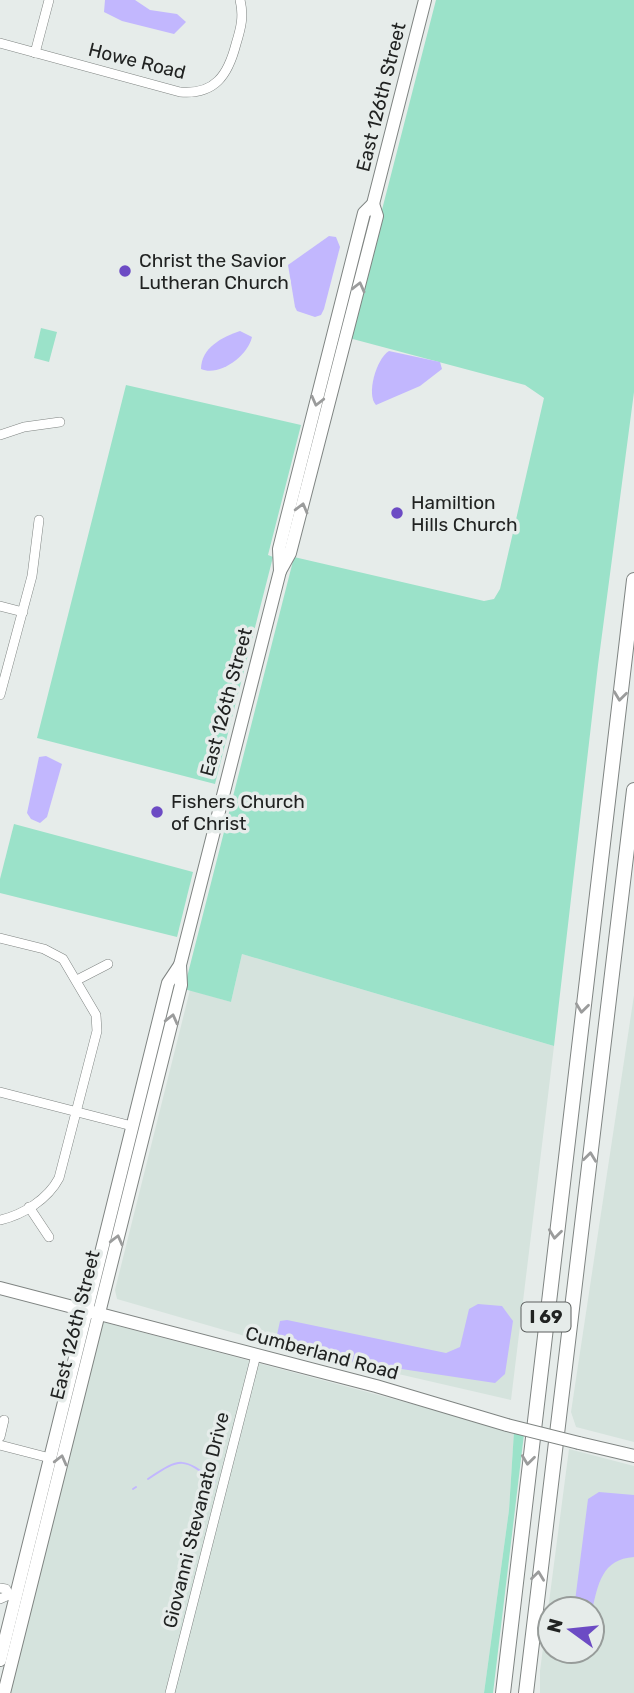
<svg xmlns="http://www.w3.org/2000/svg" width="634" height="1693" viewBox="0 0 634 1693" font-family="Rubik,sans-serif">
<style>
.built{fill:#d5e3dd;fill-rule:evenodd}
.green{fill:#9be2c9}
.water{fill:#c2b7fe}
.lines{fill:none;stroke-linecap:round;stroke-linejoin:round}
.stream{stroke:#c2b7fe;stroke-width:2}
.minor-casing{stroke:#7f8482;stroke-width:10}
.major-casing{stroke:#7f8482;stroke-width:14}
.highway-casing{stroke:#7f8482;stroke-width:16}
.minor{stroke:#fff;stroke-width:9}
.major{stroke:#fff;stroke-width:12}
.highway{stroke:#fff;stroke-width:14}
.major-bridge-casing{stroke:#7f8482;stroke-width:14;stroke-linecap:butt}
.major-bridge{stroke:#fff;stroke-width:12}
.oneway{stroke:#9b9c9c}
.poi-dot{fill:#6c4bc4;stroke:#e6ecea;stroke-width:2.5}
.labels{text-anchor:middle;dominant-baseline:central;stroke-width:7;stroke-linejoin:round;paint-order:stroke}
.shield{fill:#e6ecea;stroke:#5c5f5e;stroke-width:2}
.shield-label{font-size:18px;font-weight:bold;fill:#212322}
.street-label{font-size:19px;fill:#212322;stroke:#e6ecea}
.poi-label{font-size:19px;fill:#212322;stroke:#e6ecea;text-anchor:start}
</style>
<rect width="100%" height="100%" fill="#e6ecea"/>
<!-- built -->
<g class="built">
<polygon points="242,954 554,1046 511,1400 290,1349 117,1299 115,1290 190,990 231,1002"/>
<polygon points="634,995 634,1442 576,1427 571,1412"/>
<polygon points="103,1322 514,1431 509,1510 484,1693 7,1693 97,1330"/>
<path d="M569,1449L634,1466V1693H540V1671ZM550,1609H592V1651H550Z"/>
</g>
<!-- green -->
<g class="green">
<polygon points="436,0 634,0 634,392 598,665 554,1046 242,954 231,1002 184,989 294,557 484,601 494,599 500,589 544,398 525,385 349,338"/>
<polygon points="41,328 57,332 49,362 34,358"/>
<polygon points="126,385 301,425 268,555 273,557 215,784 37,738"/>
<polygon points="14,824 193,872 177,937 0,893 0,879"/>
<polygon points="514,1431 524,1434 493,1693 484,1693 509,1510"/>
</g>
<!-- water -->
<g class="water">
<polygon points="105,0 135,0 150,10 177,14 186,22 174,34 122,21 104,12"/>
<polygon points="329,236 336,237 340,247 324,309 321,315 315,317 297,311 295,307 288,265"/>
<path d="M240,331L252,337C248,356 219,377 201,369C201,348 222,337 240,331Z"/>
<path d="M389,351L440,362L442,369L420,386L376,405C366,395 376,359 389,351Z"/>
<polygon points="46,756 62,764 47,817 40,823 31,819 27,813 39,757"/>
<polygon points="478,1304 502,1306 513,1321 505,1374 495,1383 288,1352 275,1344 280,1321 287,1320 446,1353 460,1347 469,1309"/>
<path d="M599,1492L634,1495V1557C602,1559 598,1584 592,1611L574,1609L588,1499Z"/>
</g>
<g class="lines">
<!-- stream -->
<g class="stream">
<path d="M148,1479C181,1457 183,1457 215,1482"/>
<polyline points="133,1489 136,1487"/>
</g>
<defs>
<g id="minor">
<path d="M0,43L180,92C215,95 228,75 236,44C241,28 244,16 240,0"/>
<polyline points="35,53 49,0"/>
<polyline points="0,435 24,427 60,422"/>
<polyline points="0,606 23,612"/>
<polyline points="0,695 32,576 39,520"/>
<path d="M0,938L44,949L63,959L96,1015L97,1031L59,1178C48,1199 23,1215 0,1220"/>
<polyline points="77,980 108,964"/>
<polyline points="0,1092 132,1126"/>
<polyline points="29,1207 49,1237"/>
<polyline points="0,1437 4,1420"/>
<polyline points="0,1445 50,1458"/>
<polyline points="0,1588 6,1589 9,1595"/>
<polyline points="0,1599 9,1595"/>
<polyline points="170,1693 256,1355"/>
</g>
<g id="major">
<polyline points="280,571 290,553 377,216 373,204"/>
<polyline points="0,1288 376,1386 507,1425"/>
<polyline points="579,1443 634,1456"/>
<polyline points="0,1660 168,983 180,965"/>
<polyline points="4,1693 181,985 180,965 280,571 279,549 287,517 364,213 373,204 425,0"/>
</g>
<g id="highway">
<polyline points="503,1693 634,580"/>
<polyline points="526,1693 634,790"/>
</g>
</defs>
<!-- minor casing -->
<use href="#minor" class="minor-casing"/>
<!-- major casing -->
<use href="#major" class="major-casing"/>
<!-- highway casing -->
<use href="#highway" class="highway-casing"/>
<!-- minor -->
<use href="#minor" class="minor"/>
<!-- major -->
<use href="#major" class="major"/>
<!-- highway -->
<use href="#highway" class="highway"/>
<defs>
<polyline id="major-bridge" points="507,1425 579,1443"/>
</defs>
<!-- major-bridge casing -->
<use href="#major-bridge" class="major-bridge-casing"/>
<!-- major-bridge -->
<use href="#major-bridge" class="major-bridge"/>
</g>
<!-- one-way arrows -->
<defs><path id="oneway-chevron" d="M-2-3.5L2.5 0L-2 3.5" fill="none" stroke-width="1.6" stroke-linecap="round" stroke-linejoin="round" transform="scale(1.75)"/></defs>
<g class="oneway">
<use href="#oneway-chevron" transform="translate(359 287) rotate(-76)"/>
<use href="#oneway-chevron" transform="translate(317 401) rotate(104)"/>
<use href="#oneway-chevron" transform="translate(302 508) rotate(-75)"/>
<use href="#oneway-chevron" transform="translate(620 696) rotate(97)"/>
<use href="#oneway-chevron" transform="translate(582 1008) rotate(97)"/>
<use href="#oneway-chevron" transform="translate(172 1019) rotate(-76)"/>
<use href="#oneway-chevron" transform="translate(590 1157) rotate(-83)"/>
<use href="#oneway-chevron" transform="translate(555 1234) rotate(97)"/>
<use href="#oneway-chevron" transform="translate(117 1240) rotate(-76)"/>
<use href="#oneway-chevron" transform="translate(61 1460) rotate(-76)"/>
<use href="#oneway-chevron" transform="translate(528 1460) rotate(97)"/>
<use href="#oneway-chevron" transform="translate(538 1576) rotate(-83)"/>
</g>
<!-- markers -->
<g class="poi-dot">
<circle cx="125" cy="271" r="7"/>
<circle cx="397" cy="513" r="7"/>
<circle cx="157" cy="812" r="7"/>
</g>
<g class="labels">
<!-- shield labels -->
<rect class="shield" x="521.5" y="1302.5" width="49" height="29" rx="5"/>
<g class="shield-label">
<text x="546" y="1317">I 69</text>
</g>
<!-- street labels -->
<g class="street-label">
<text transform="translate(137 61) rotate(14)">Howe Road</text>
<text transform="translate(381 97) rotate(-76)">East 126th Street</text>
<text transform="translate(226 702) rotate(-75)">East 126th Street</text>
<text transform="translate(75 1325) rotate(-76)">East 126th Street</text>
<text transform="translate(322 1353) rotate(15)">Cumberland Road</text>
<text transform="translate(196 1520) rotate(-76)">Giovanni Stevanato Drive</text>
</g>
<!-- poi labels -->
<g class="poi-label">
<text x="139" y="260">Christ the Savior<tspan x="139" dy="22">Lutheran Church</tspan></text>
<text x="411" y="502">Hamiltion<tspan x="411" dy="22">Hills Church</tspan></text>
<text x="171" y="801">Fishers Church<tspan x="171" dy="22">of Christ</tspan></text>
</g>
</g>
<!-- north arrow -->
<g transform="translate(571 1630) rotate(285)"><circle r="33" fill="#e6ecea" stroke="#979c9a" stroke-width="2"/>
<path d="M0-5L12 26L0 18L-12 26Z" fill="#6c4bc4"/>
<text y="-10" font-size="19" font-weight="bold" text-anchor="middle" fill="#212322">N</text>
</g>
</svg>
